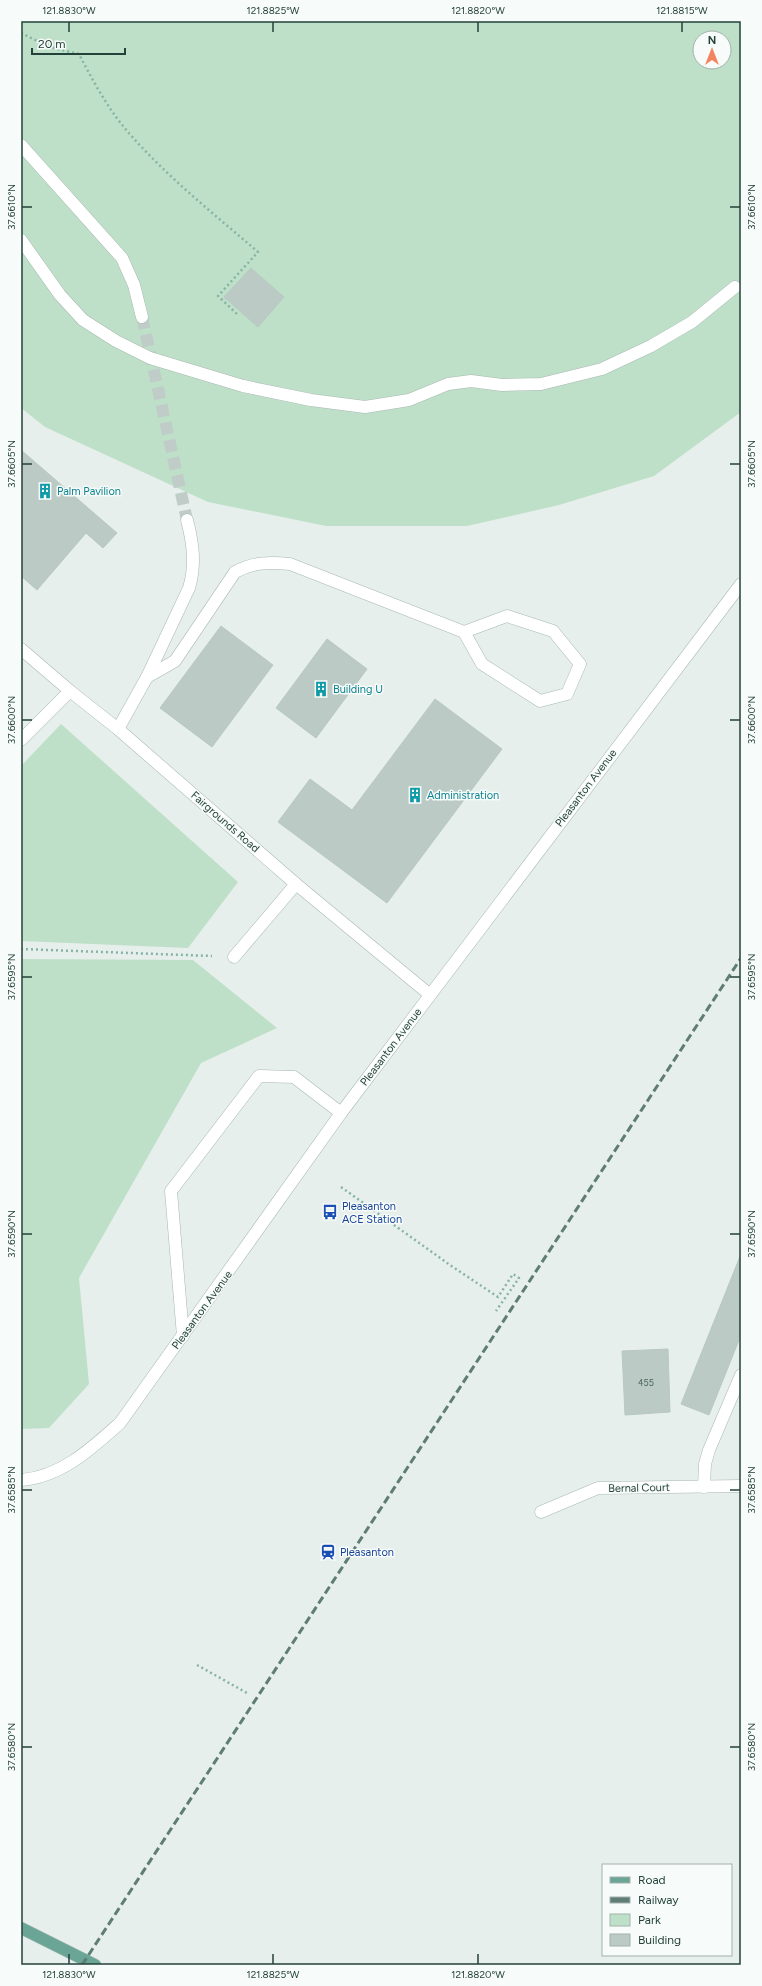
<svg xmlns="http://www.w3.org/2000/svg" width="762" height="1986" viewBox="0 0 762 1986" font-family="Figtree,sans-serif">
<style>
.green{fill:#bfe0c8;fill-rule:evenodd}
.building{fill:#bbcac4;stroke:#b8c9c2}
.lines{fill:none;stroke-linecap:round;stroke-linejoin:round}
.minor-tunnel{stroke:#bfccc8;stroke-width:12;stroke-dasharray:12 6;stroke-linecap:butt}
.minor-casing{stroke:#a8b8b2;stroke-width:13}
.major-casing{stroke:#c2cac8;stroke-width:13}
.path{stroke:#86b3a5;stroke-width:2.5;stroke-dasharray:2 3;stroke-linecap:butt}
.minor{stroke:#fff;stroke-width:12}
.major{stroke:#6aa596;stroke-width:12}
.rail{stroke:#5f7d75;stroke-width:3;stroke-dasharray:8 4;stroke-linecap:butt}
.ticks{fill:none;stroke:#24423a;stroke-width:1.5}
.labels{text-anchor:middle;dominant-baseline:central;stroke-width:3;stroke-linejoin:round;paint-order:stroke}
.number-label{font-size:9px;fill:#4a645c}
.culture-label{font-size:11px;fill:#0d838f;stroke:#f7fbf9;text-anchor:start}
.street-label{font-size:11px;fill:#24423a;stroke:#f7fbf9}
.transit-label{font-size:11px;fill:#164399;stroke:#f7fbf9;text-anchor:start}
.neatline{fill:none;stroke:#24423a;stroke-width:1.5}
.ticks-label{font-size:10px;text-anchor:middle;fill:#24423a}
</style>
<rect width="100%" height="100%" fill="#e6efeb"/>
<!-- green -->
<g class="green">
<path d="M21,21H741V412L654,476L559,505L467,526H326L208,502L45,427L21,408ZM700,38H724V62H700Z"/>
<polygon points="61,724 238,882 188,948 21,941 21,766"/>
<polygon points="21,959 193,960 277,1028 201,1063 79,1278 89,1384 49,1428 21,1429"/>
</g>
<!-- building -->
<g class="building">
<polygon points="251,268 284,297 258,327 224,297"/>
<polygon points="21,450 117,533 103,548 86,533 37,590 21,576"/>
<polygon points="221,626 273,665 212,747 160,708"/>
<polygon points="327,639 367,669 316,738 276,708"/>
<polygon points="435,699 502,749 387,903 278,822 310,779 352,810"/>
<polygon points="741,1254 741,1335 709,1415 681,1404"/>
<polygon points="668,1349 670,1412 625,1415 622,1351"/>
</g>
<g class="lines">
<!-- minor-tunnel -->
<polyline class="minor-tunnel" points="142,317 187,520"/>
<defs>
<g id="minor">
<polyline points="21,145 122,258 134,285 142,317"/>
<polyline points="21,240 60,295 83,320 116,341 150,358 243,386 311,400 365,407 409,400 448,384 471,381 502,385 541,384 602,369 651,346 692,322 735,287"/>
<polyline points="21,649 70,691 118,729 296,884 429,994"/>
<path d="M147,677L175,661L235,572C253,562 270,562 290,564L464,632L482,664L540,701L567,694L580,664L553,631L507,616L464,632"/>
<path d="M118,729L147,677L189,588C196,565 193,543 187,520"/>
<polyline points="21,740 70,691"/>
<polyline points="234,957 296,884"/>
<polyline points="183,1336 171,1191 259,1076 294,1077 341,1113"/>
<path d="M21,1480C61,1477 91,1449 120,1423L341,1113L741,584"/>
<polyline points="704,1487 705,1464 709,1450 741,1375"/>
<polyline points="541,1512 598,1488 741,1486"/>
</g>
<polyline id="major" points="21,1928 95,1965"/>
</defs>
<!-- minor casing -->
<use href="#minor" class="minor-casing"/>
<!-- major casing -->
<use href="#major" class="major-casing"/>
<!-- path -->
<g class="path">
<path d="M21,33L49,47L79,54C93,81 108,109 128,132C166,176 214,214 258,252L218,296L238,315"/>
<polyline points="21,949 212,956"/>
<polyline points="341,1187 450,1265 498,1297 513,1274 519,1278 496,1311"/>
<polyline points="197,1665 247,1693"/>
</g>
<!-- minor -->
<use href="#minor" class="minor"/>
<!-- major -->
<use href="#major" class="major"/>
<!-- rail -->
<polyline class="rail" points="82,1965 741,958"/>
</g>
<!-- ticks -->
<path class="ticks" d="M69,22V32M273,22V32M478,22V32M682,22V32M22,207H32M730,207H740M22,464H32M730,464H740M22,720H32M730,720H740M22,977H32M730,977H740M22,1234H32M730,1234H740M22,1490H32M730,1490H740M22,1747H32M730,1747H740M69,1954V1964M273,1954V1964M478,1954V1964"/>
<!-- icons -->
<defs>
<symbol id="building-bare" viewBox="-9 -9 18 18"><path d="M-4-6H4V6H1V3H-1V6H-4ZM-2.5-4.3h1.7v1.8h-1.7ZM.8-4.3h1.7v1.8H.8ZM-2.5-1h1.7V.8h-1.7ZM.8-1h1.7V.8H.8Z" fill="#0f9aa8" stroke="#f7fbf9" stroke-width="2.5" paint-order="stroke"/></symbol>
<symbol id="bus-bare" viewBox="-9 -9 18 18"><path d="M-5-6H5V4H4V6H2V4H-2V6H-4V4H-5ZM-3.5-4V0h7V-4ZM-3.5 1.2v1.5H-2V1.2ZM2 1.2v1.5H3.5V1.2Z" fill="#1a4fb4" stroke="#f7fbf9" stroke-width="2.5" paint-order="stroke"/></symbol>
<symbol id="station-bare" viewBox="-9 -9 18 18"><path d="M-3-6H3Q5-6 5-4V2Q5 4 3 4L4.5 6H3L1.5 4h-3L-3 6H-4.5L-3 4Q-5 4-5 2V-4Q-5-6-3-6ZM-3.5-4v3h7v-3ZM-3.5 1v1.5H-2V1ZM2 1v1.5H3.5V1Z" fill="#1a4fb4" stroke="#f7fbf9" stroke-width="2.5" paint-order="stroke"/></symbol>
</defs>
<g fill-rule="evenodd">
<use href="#building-bare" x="34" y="480" width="22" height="22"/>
<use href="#building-bare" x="310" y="678" width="22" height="22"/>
<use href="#building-bare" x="404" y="784" width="22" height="22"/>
<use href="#bus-bare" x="319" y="1201" width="22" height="22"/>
<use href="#station-bare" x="317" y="1541" width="22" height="22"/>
</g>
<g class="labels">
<!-- number labels -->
<g class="number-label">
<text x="646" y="1382">455</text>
</g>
<!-- culture labels -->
<g class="culture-label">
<text x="57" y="491">Palm Pavilion</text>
<text x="333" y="689">Building U</text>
<text x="427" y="795">Administration</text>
</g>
<!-- street labels -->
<g class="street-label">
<text transform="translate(586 788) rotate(-53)">Pleasanton Avenue</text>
<text transform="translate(225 822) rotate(41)">Fairgrounds Road</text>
<text transform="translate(391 1047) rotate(-53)">Pleasanton Avenue</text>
<text transform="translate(202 1310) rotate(-54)">Pleasanton Avenue</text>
<text transform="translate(639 1488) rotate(-1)">Bernal Court</text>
</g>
<!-- transit labels -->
<g class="transit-label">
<text x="342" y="1206">Pleasanton<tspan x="342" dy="13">ACE Station</tspan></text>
<text x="340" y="1552">Pleasanton</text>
</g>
</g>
<!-- border -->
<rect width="762" height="1986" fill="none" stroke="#f7fbf9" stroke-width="44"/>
<!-- legend -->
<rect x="602" y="1864" width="130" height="92" fill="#f7fbf9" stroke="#a3b1ad"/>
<rect x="610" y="1877" width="20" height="6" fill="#6aa596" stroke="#a3b1ad"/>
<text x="638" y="1884" font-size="12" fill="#24423a">Road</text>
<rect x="610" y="1897" width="20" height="6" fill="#5f7d75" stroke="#a3b1ad"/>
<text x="638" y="1904" font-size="12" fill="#24423a">Railway</text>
<rect x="610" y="1914" width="20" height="12" fill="#bfe0c8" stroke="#a3b1ad"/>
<text x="638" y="1924" font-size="12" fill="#24423a">Park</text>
<rect x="610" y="1934" width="20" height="12" fill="#bbcac4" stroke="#a3b1ad"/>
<text x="638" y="1944" font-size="12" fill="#24423a">Building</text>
<!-- north arrow -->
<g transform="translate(712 50)"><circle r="19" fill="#f7fbf9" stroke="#a3b1ad"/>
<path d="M0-3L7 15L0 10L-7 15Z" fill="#f4845f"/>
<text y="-6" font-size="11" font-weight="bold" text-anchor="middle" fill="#24423a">N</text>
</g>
<!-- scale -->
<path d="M32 48v6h93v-6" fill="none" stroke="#24423a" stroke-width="2"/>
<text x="38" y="48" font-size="12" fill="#24423a" stroke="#f7fbf9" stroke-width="3" paint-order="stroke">20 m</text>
<rect x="22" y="22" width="718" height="1942" class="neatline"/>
<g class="ticks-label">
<text x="69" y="14">121.8830°W</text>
<text x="273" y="14">121.8825°W</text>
<text x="478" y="14">121.8820°W</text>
<text x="682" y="14">121.8815°W</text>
<text transform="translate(11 207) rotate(-90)" y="4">37.6610°N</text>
<text transform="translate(751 207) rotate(-90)" y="4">37.6610°N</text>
<text transform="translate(11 464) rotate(-90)" y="4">37.6605°N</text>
<text transform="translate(751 464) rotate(-90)" y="4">37.6605°N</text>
<text transform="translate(11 720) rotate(-90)" y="4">37.6600°N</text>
<text transform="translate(751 720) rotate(-90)" y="4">37.6600°N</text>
<text transform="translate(11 977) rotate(-90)" y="4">37.6595°N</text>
<text transform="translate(751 977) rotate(-90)" y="4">37.6595°N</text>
<text transform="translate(11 1234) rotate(-90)" y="4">37.6590°N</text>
<text transform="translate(751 1234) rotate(-90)" y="4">37.6590°N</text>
<text transform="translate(11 1490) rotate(-90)" y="4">37.6585°N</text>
<text transform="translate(751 1490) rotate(-90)" y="4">37.6585°N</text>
<text transform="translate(11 1747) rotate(-90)" y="4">37.6580°N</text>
<text transform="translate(751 1747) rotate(-90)" y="4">37.6580°N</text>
<text x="69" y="1978">121.8830°W</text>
<text x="273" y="1978">121.8825°W</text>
<text x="478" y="1978">121.8820°W</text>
</g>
</svg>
